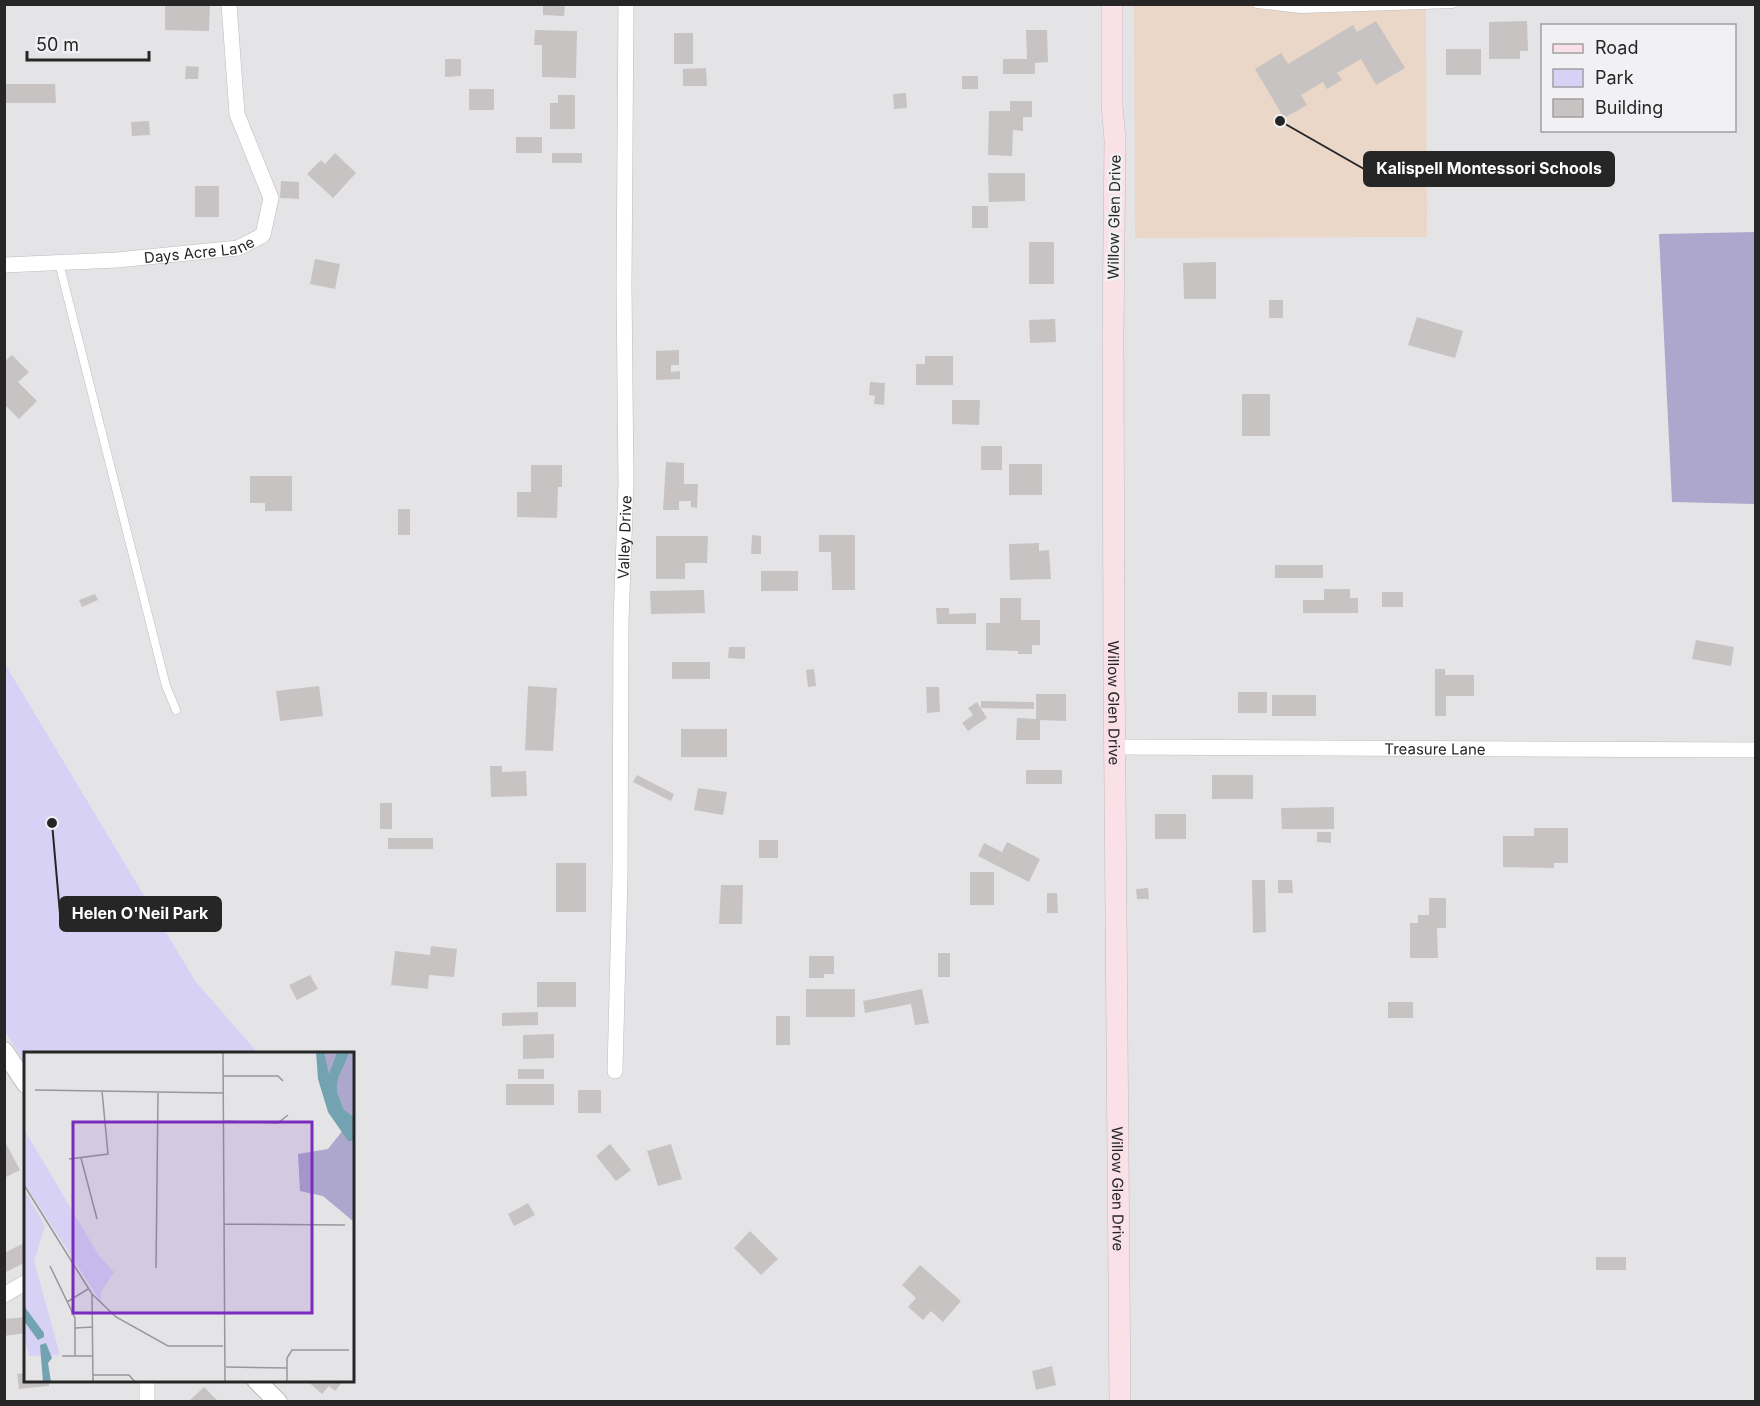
<svg xmlns="http://www.w3.org/2000/svg" width="1760" height="1406" viewBox="0 0 1760 1406" font-family="Inter,sans-serif">
<style>
.education{fill:#ead7c7}
.green{fill:#d7d1f5}
.forest{fill:#ada7cd}
.building{fill:#c7c3c3}
.lines{fill:none;stroke-linecap:round;stroke-linejoin:round}
.service-casing{stroke:#bcbcbf;stroke-width:9}
.minor-casing{stroke:#bcbcbf;stroke-width:16}
.tertiary-casing{stroke:#bcbcbf;stroke-width:20}
.secondary-casing{stroke:#bcbcbf;stroke-width:22}
.service{stroke:#fff;stroke-width:8}
.minor{stroke:#fff;stroke-width:15}
.tertiary{stroke:#fff;stroke-width:18}
.secondary{stroke:#fae1e7;stroke-width:21}
.labels{text-anchor:middle;dominant-baseline:central;stroke-width:5;stroke-linejoin:round;paint-order:stroke}
.street-label{font-size:15px;fill:#262627;stroke:#f1f1f4}
.inset-road{fill:none;stroke:#98989a;stroke-width:1.5}
.view{fill:#7b2cbf;fill-opacity:0.15;stroke:#7b2cbf;stroke-width:3}
.inset-edge{fill:none;stroke:#262627;stroke-width:3}
.leader{fill:none;stroke:#262627;stroke-width:2}
.callout-dot{fill:#262627;stroke:#f1f1f4;stroke-width:2}
.callout{fill:#262627;stroke:#262627;stroke-width:2}
.callout-label{font-size:16px;text-anchor:middle;font-weight:bold;fill:#fff}
</style>
<rect width="100%" height="100%" fill="#e4e4e7"/>
<!-- education -->
<polygon class="education" points="1134,5 1426,5 1427,237 1135,238"/>
<!-- green -->
<polygon class="green" points="5,664 196,982 258,1053 26,1054 25,1064 5,1031"/>
<!-- forest -->
<polygon class="forest" points="1755,232 1755,504 1672,502 1659,234"/>
<!-- building -->
<g class="building">
<polygon points="165,4 210,4 209,31 165,30"/>
<polygon points="543,4 565,4 564,16 543,15"/>
<polygon points="1376,21 1405,68 1376,85 1361,59 1337,73 1342,80 1327,89 1323,82 1301,95 1307,105 1284,118 1255,69 1281,53 1288,64 1353,25 1357,32"/>
<polygon points="1527,21 1528,51 1520,51 1520,59 1489,59 1489,22"/>
<polygon points="535,30 577,31 576,78 542,77 542,45 534,45"/>
<polygon points="1026,30 1047,30 1048,62 1035,63 1035,74 1003,74 1003,59 1027,59"/>
<rect x="674" y="33" width="19" height="31"/>
<rect x="1446" y="49" width="35" height="26"/>
<polygon points="445,59 461,59 461,76 445,77"/>
<polygon points="186,66 199,67 198,79 185,79"/>
<polygon points="706,68 707,86 683,86 683,69"/>
<rect x="962" y="76" width="16" height="13"/>
<polygon points="4,84 55,84 56,103 4,103"/>
<rect x="469" y="89" width="25" height="21"/>
<polygon points="906,93 907,108 894,109 893,94"/>
<polygon points="558,95 575,95 575,129 550,129 550,103 558,103"/>
<polygon points="1010,101 1032,101 1032,117 1023,117 1023,131 1013,130 1012,156 988,155 989,111 1010,111"/>
<polygon points="149,121 150,135 132,136 131,122"/>
<rect x="516" y="137" width="26" height="16"/>
<polygon points="335,153 356,173 333,198 307,174 321,160 325,164"/>
<rect x="552" y="153" width="30" height="10"/>
<polygon points="988,173 1025,173 1025,201 989,202"/>
<polygon points="281,181 299,182 299,199 280,198"/>
<rect x="195" y="186" width="24" height="31"/>
<rect x="972" y="206" width="16" height="22"/>
<rect x="1029" y="242" width="25" height="42"/>
<polygon points="315,259 340,264 335,289 310,284"/>
<polygon points="1216,262 1216,299 1184,299 1183,263"/>
<rect x="1269" y="300" width="14" height="18"/>
<polygon points="1417,317 1463,331 1455,358 1408,345"/>
<polygon points="1055,319 1056,342 1030,343 1029,320"/>
<polygon points="679,350 679,365 671,365 671,372 680,371 680,379 656,380 656,351"/>
<polygon points="12,355 29,372 18,382 37,401 19,419 4,404 4,362"/>
<polygon points="925,356 953,356 953,385 916,385 916,364 925,364"/>
<polygon points="870,382 885,383 884,405 874,404 875,396 869,395"/>
<rect x="1242" y="394" width="28" height="42"/>
<polygon points="952,400 980,400 979,425 952,424"/>
<rect x="981" y="446" width="21" height="24"/>
<polygon points="666,462 684,463 684,484 698,484 697,508 691,507 691,501 679,501 679,510 663,510"/>
<rect x="1009" y="464" width="33" height="31"/>
<polygon points="531,465 562,465 562,487 558,487 557,518 517,517 517,492 531,492"/>
<polygon points="250,476 292,476 292,511 265,511 265,503 250,503"/>
<rect x="398" y="509" width="12" height="26"/>
<polygon points="752,535 761,536 761,554 751,554"/>
<polygon points="819,535 855,535 855,590 832,590 831,552 819,552"/>
<polygon points="656,536 708,536 707,563 685,563 685,579 656,579"/>
<polygon points="1039,543 1039,551 1049,550 1051,579 1010,580 1009,544"/>
<rect x="1275" y="565" width="48" height="13"/>
<rect x="761" y="571" width="37" height="20"/>
<polygon points="1324,589 1350,589 1350,598 1358,598 1358,613 1303,613 1303,600 1324,600"/>
<polygon points="704,590 705,613 651,614 650,591"/>
<rect x="1382" y="592" width="21" height="15"/>
<polygon points="95,594 98,600 82,607 79,600"/>
<polygon points="1000,598 1021,598 1021,620 1040,620 1040,645 1032,645 1032,654 1018,654 1018,651 986,650 986,623 1000,623"/>
<polygon points="936,608 949,608 949,614 976,613 976,624 937,624"/>
<polygon points="1696,640 1734,647 1731,666 1692,659"/>
<polygon points="729,647 745,647 745,659 728,658"/>
<rect x="672" y="662" width="38" height="17"/>
<polygon points="814,669 816,686 808,687 806,670"/>
<polygon points="1435,669 1445,669 1445,675 1474,675 1474,696 1446,696 1446,716 1435,716"/>
<polygon points="319,686 323,716 280,721 276,691"/>
<polygon points="528,686 557,688 553,751 525,750"/>
<polygon points="926,687 939,687 940,712 927,713"/>
<rect x="1238" y="692" width="29" height="21"/>
<polygon points="1036,694 1066,694 1066,721 1040,720 1040,740 1016,740 1017,718 1036,719"/>
<rect x="1272" y="695" width="44" height="21"/>
<polygon points="981,701 1034,702 1034,709 981,708"/>
<polygon points="977,702 987,718 968,731 962,723 973,715 968,708"/>
<rect x="681" y="729" width="46" height="28"/>
<polygon points="490,766 502,766 502,772 526,771 527,796 491,797"/>
<rect x="1026" y="770" width="36" height="14"/>
<polygon points="637,775 674,794 671,801 633,782"/>
<rect x="1212" y="775" width="41" height="24"/>
<polygon points="698,788 727,792 723,815 694,810"/>
<rect x="380" y="803" width="12" height="26"/>
<polygon points="1334,807 1334,829 1282,829 1281,808"/>
<rect x="1155" y="814" width="31" height="25"/>
<polygon points="1534,828 1568,828 1568,863 1554,863 1554,868 1503,867 1503,836 1534,836"/>
<polygon points="1317,832 1331,832 1331,843 1317,842"/>
<rect x="388" y="838" width="45" height="11"/>
<rect x="759" y="840" width="19" height="18"/>
<polygon points="1007,842 1040,859 1029,882 978,856 984,843 1002,852"/>
<rect x="556" y="863" width="30" height="49"/>
<rect x="970" y="872" width="24" height="33"/>
<polygon points="1252,880 1265,880 1266,932 1253,933"/>
<polygon points="1278,880 1292,880 1293,893 1278,893"/>
<polygon points="721,885 743,885 742,924 719,924"/>
<polygon points="1148,888 1149,899 1137,899 1136,889"/>
<polygon points="1047,893 1057,893 1058,913 1047,913"/>
<polygon points="1429,898 1446,898 1446,928 1437,928 1438,958 1410,958 1410,923 1418,923 1418,915 1429,915"/>
<polygon points="431,946 457,949 454,977 429,975 428,989 391,985 395,951 430,955"/>
<rect x="938" y="953" width="12" height="24"/>
<polygon points="809,956 834,956 834,974 824,974 824,978 809,978"/>
<polygon points="310,975 318,989 297,1000 289,985"/>
<rect x="537" y="982" width="39" height="25"/>
<rect x="806" y="989" width="49" height="28"/>
<polygon points="922,989 929,1023 915,1025 911,1004 865,1013 863,1001"/>
<rect x="1388" y="1002" width="25" height="16"/>
<polygon points="538,1012 538,1025 502,1026 502,1013"/>
<rect x="776" y="1016" width="14" height="29"/>
<polygon points="554,1034 554,1058 523,1059 523,1035"/>
<rect x="518" y="1069" width="26" height="10"/>
<rect x="506" y="1084" width="48" height="21"/>
<rect x="578" y="1090" width="23" height="23"/>
<polygon points="4,1140 20,1170 4,1178"/>
<polygon points="610,1144 631,1170 616,1181 596,1156"/>
<polygon points="671,1144 682,1179 658,1186 647,1151"/>
<polygon points="528,1203 535,1215 514,1226 508,1214"/>
<polygon points="750,1231 778,1259 761,1275 734,1248"/>
<polygon points="26,1242 26,1262 6,1272 4,1253"/>
<rect x="1596" y="1257" width="30" height="13"/>
<polygon points="920,1265 961,1301 943,1322 931,1311 923,1320 908,1307 916,1298 902,1285"/>
<polygon points="26,1317 26,1333 4,1336 4,1319"/>
<polygon points="1052,1366 1056,1385 1036,1390 1032,1371"/>
<polygon points="26,1373 26,1380 49,1380 49,1386 19,1389 17,1374"/>
<polygon points="306,1380 344,1380 335,1391 329,1386 322,1394"/>
<polygon points="204,1387 218,1401 189,1401"/>
</g>
<g class="lines">
<defs>
<g id="service">
<polyline points="1257,4 1301,9 1453,4"/>
<polyline points="59,263 166,686 176,710"/>
</g>
<g id="minor">
<path id="s1" d="M4,265L117,260L238,248L263,235L271,198L237,114L229,4"/>
<path id="s2" d="M1115,747L1756,750"/>
<path id="s3" d="M615,1071L620,876L621,621L626,484L624,286L626,4"/>
<polyline points="4,1295 26,1282"/>
<polyline points="147,1380 147,1402"/>
</g>
<g id="tertiary">
<polyline points="4,1051 26,1084"/>
<polyline points="256,1380 278,1402"/>
</g>
<g id="secondary">
<path id="s4" d="M1112,4V105L1115,140L1113,334L1114,669L1120,1402"/>
</g>
</defs>
<!-- service casing -->
<use href="#service" class="service-casing"/>
<!-- minor casing -->
<use href="#minor" class="minor-casing"/>
<!-- tertiary casing -->
<use href="#tertiary" class="tertiary-casing"/>
<!-- secondary casing -->
<use href="#secondary" class="secondary-casing"/>
<!-- service -->
<use href="#service" class="service"/>
<!-- minor -->
<use href="#minor" class="minor"/>
<!-- tertiary -->
<use href="#tertiary" class="tertiary"/>
<!-- secondary -->
<use href="#secondary" class="secondary"/>
</g>
<g class="labels">
<!-- street labels -->
<g class="street-label">
<text transform="translate(1114 217) rotate(-89)">Willow Glen Drive</text>
<text stroke="none"><textPath href="#s1" startOffset="196">Days Acre Lane</textPath></text>
<text stroke="none"><textPath href="#s3" startOffset="534">Valley Drive</textPath></text>
<text stroke="none"><textPath href="#s4" startOffset="699">Willow Glen Drive</textPath></text>
<text stroke="none"><textPath href="#s2" startOffset="320">Treasure Lane</textPath></text>
<text stroke="none"><textPath href="#s4" startOffset="1185">Willow Glen Drive</textPath></text>
</g>
</g>
<!-- overview -->
<g transform="translate(24 1052)">
<rect width="330" height="330" fill="#e4e4e7"/>
<path d="M0,77L75,204L90,220L77,240V250L0,131ZM0,137L21,174L10,209L36,303L5,304L0,284Z" fill="#d7d1f5"/>
<path d="M300,0H313L305,23L301,17ZM326,0H330V65L320,59L313,40L314,27ZM319,78L324,89H330V170L299,144L276,139L274,102L304,97Z" fill="#ada7cd"/>
<path d="M292,0H300L305,22L313,0H326L314,27L313,40L320,58L330,65V89H324L304,60L294,27ZM0,254L20,281V285L14,288L0,269ZM22,291L28,306L24,311L27,330H19L16,293Z" fill="#73a3b0"/>
<path class="inset-road" d="M199,0L201,330M199,24H254L259,29M11,38L199,41M200,69L254,71L264,63M57,106L73,167M45,107L84,102L78,39M0,133L68,242L92,265L144,294H199M200,172L321,173M26,214L51,266V304M132,216L134,41M68,242L69,330M43,250L64,237M51,276L69,275M38,304H68M202,315L263,316M69,323H105L111,330M263,330V306L268,298H325"/>
<path class="view" d="M49,70H288V261H49Z"/>
<rect width="330" height="330" class="inset-edge"/>
</g>
<!-- callouts -->
<path class="leader" d="M1280 121L1364 169M52 823L60 914"/>
<g class="callout-dot">
<circle cx="1280" cy="121" r="6"/>
<circle cx="52" cy="823" r="6"/>
</g>
<g class="callout">
<rect x="1364" y="152" width="250" height="34" rx="6"/>
<rect x="60" y="897" width="161" height="34" rx="6"/>
</g>
<g class="callout-label">
<text x="1489" y="174">Kalispell Montessori Schools</text>
<text x="140" y="919">Helen O'Neil Park</text>
</g>
<!-- border -->
<rect width="1760" height="1406" fill="none" stroke="#262627" stroke-width="12"/>
<!-- legend -->
<rect x="1541" y="24" width="195" height="108" fill="#f1f1f4" stroke="#a0a0a2" stroke-width="1.5"/>
<rect x="1553" y="44" width="30" height="9" fill="#fae1e7" stroke="#a0a0a2" stroke-width="1.5"/>
<text x="1595" y="54" font-size="18" fill="#262627">Road</text>
<rect x="1553" y="69" width="30" height="18" fill="#d7d1f5" stroke="#a0a0a2" stroke-width="1.5"/>
<text x="1595" y="84" font-size="18" fill="#262627">Park</text>
<rect x="1553" y="99" width="30" height="18" fill="#c7c3c3" stroke="#a0a0a2" stroke-width="1.5"/>
<text x="1595" y="114" font-size="18" fill="#262627">Building</text>
<!-- scale -->
<path d="M27 51v9h122v-9" fill="none" stroke="#262627" stroke-width="3"/>
<text x="36" y="51" font-size="18" fill="#262627" stroke="#f1f1f4" stroke-width="4.5" paint-order="stroke">50 m</text>
</svg>
